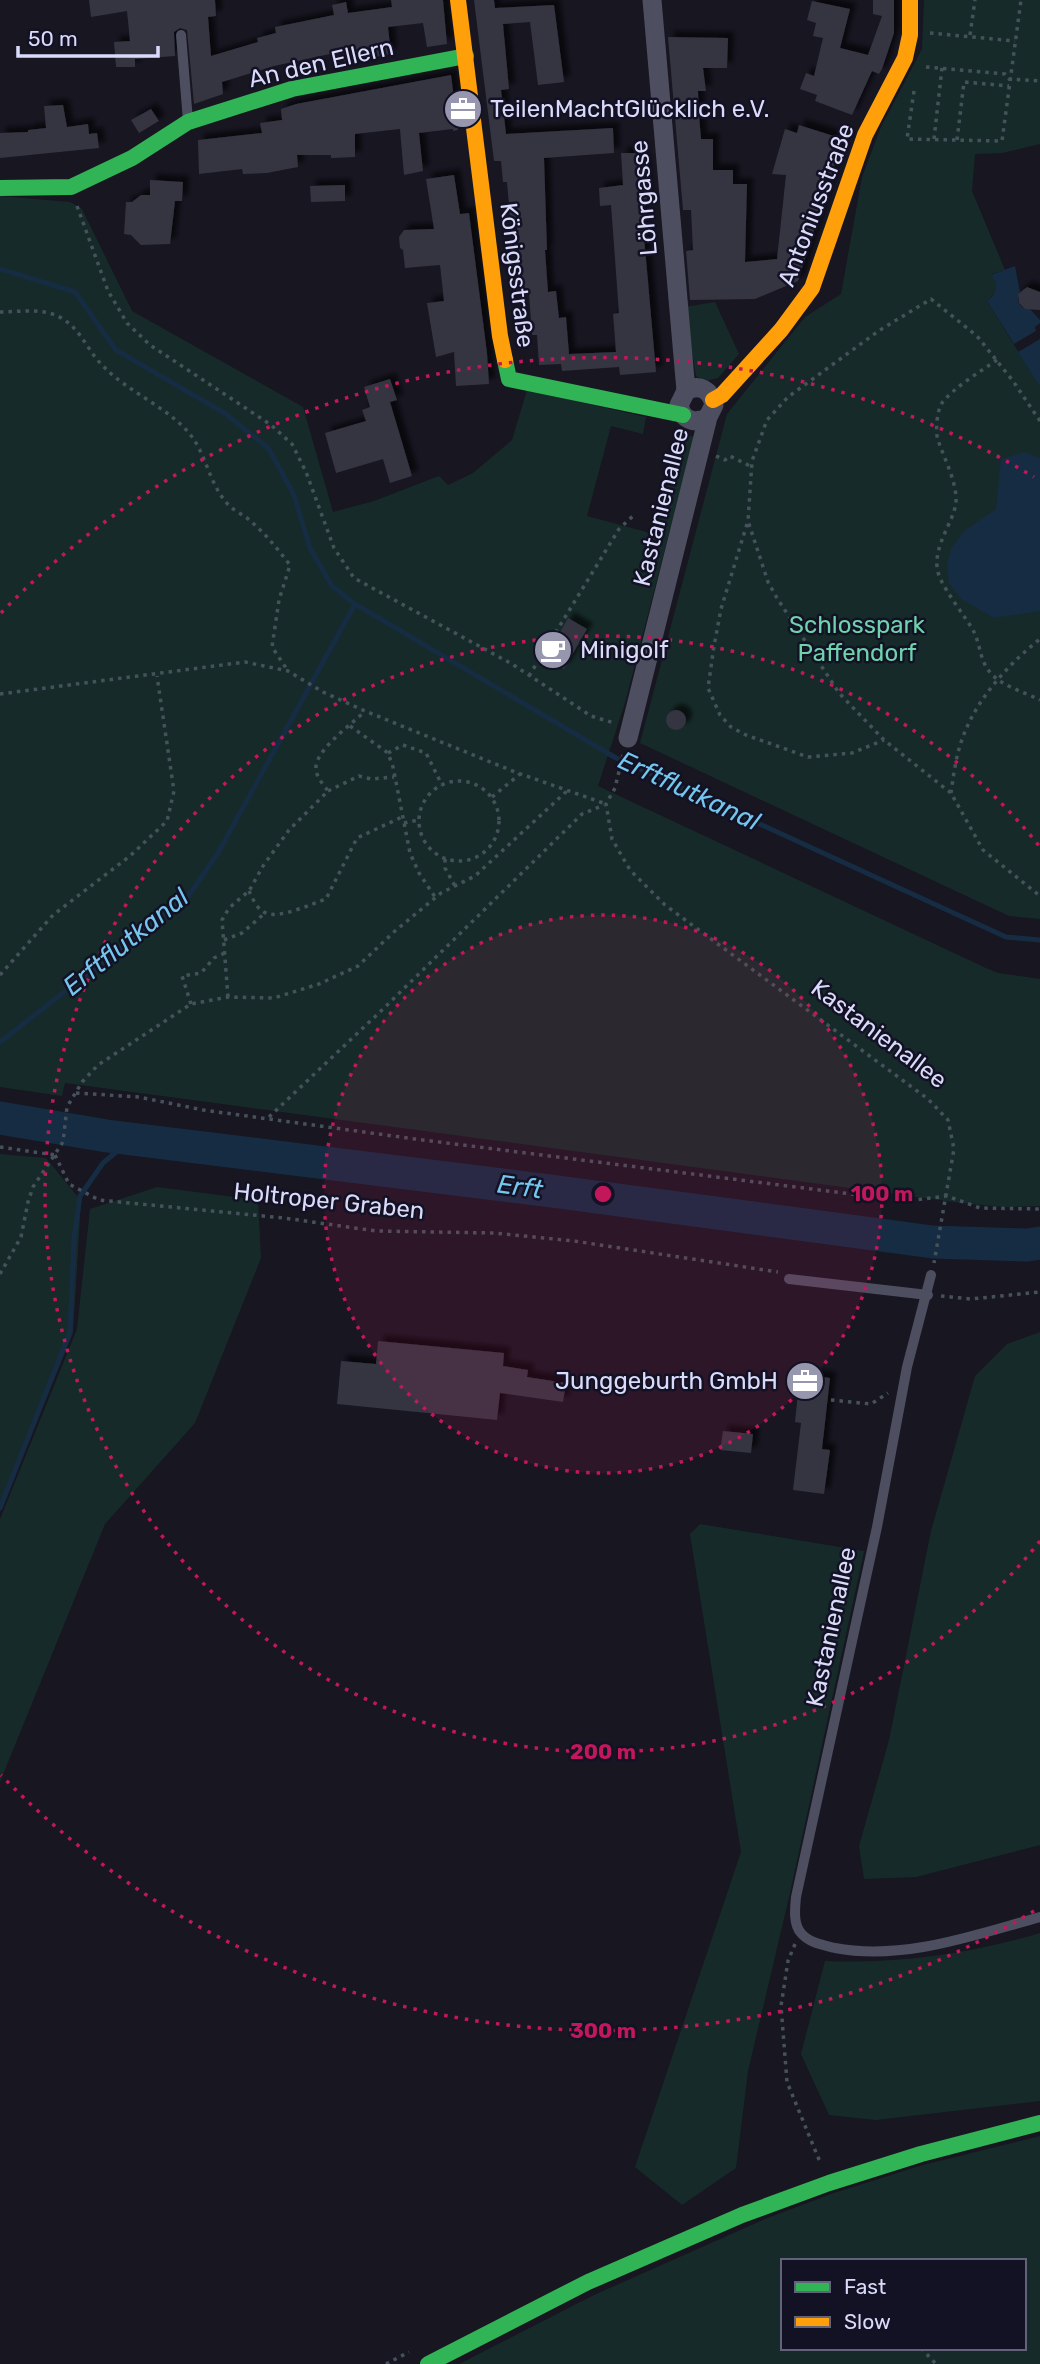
<svg xmlns="http://www.w3.org/2000/svg" width="1040" height="2364" viewBox="0 0 1040 2364" font-family="Rubik,sans-serif">
<style>
.green{fill:#162b29;fill-rule:evenodd}
.water{fill:#152c43}
.lines{fill:none;stroke-linecap:round;stroke-linejoin:round}
.stream{stroke:#152c43;stroke-width:5}
.river{stroke:#152c43;stroke-width:33}
.building{fill:#353442;filter:url(#shadow)}
.path{stroke:#46525b;stroke-width:3.5;stroke-dasharray:3.5 5;stroke-linecap:butt}
.lane{stroke:#4d4e60;stroke-width:10}
.street{stroke:#4d4e60;stroke-width:19}
.fast{stroke:#30b455;stroke-width:16}
.slow{stroke:#ff9f0a;stroke-width:16}
.ring{fill:none;stroke:#c2185b;stroke-width:3.5;stroke-dasharray:3.5 7}
.labels{text-anchor:middle;dominant-baseline:central;stroke-width:5;stroke-linejoin:round;paint-order:stroke}
.street-label{font-size:24px;fill:#dadbfb;stroke:#131225}
.poi-label{font-size:24px;fill:#dadbfb;stroke:#131225;text-anchor:start}
.park-label{font-size:24px;fill:#6ed3ac;stroke:#131225}
.water-label{font-size:26px;font-style:italic;fill:#75c6ee;stroke:#131225}
.centre{fill:#c2185b;stroke:#131225;stroke-width:3.5}
.ring-label{font-size:21px;text-anchor:middle;font-weight:bold;fill:#c2185b;stroke:#131225;stroke-width:5;stroke-linejoin:round;paint-order:stroke}
</style>
<defs>
<filter id="shadow"><feDropShadow dx="6" dy="-6" stdDeviation="2" flood-color="#0009"/></filter>
</defs>
<rect width="100%" height="100%" fill="#171621"/>
<!-- green -->
<g class="green">
<path d="M924,0H1040V144L1002,153L975,154L972,191L1005,270L992,274C999,286 997,293 987,301L1040,387V919L1009,916L640,743L727,414L805,317L841,294L862,177L881,127L922,49Z"/>
<polygon points="0,196 70,202 82,209 132,311 303,407 333,512 374,501 439,476 448,485 473,473 512,440 527,390 646,417 643,434 611,426 587,516 654,534 679,444 677,432 694,437 625,703 598,786 986,968 998,973 1040,979 1040,1206 1007,1207 969,1204 65,1083 62,1096 0,1087 0,1043 3,1039 0,1040"/>
<polygon points="715,302 739,354 718,378 705,381 696,376 685,307"/>
<polygon points="0,1154 46,1158 81,1201 73,1333 0,1512"/>
<polygon points="157,1187 258,1200 261,1258 195,1423 105,1524 0,1782 0,1519 77,1329 90,1209"/>
<polygon points="1040,1332 1040,1845 916,1877 864,1879 859,1846 889,1740 931,1531 975,1376 1007,1344"/>
<polygon points="700,1524 864,1551 790,1893 748,2071 736,2168 682,2205 635,2167 741,1852 690,1534"/>
<path d="M1040,1933V2101L876,2120L829,2115L801,2054L825,1961C897,1964 971,1954 1040,1933Z"/>
<path d="M1040,2136V2364H459L594,2295L765,2219L834,2193L923,2165ZM783,2261H1024V2348H783Z"/>
</g>
<!-- water -->
<g class="water">
<path d="M1015,266L1020,292C1015,301 1020,309 1030,309L1040,320V323L1035,327L1036,331L1014,344L987,301C997,294 999,284 991,275Z"/>
<polygon points="1040,339 1040,387 1018,352"/>
<polygon points="1024,452 1040,458 1040,611 994,618 961,599 949,583 947,563 951,549 963,532 996,509 1001,459"/>
</g>
<g class="lines">
<!-- stream -->
<g class="stream">
<polyline points="0,269 75,292 116,350 226,414 269,449 294,495 310,548 332,586 355,604 616,758 1006,937 1040,940"/>
<polyline points="0,1042 189,895 218,853 355,604"/>
<polyline points="0,1508 70,1332 74,1239 80,1196 103,1163 133,1138"/>
</g>
<!-- river -->
<polyline class="river" points="0,1118 107,1136 551,1191 933,1242 1027,1245 1040,1243"/>
</g>
<!-- building -->
<g class="building">
<polygon points="89,0 215,0 216,16 208,17 211,56 258,42 257,38 276,33 275,27 334,15 332,5 346,2 348,13 392,7 391,0 443,0 447,44 427,47 423,23 388,27 391,54 344,63 343,55 331,58 330,54 274,66 222,82 223,94 194,104 187,30 180,28 174,32 175,56 135,59 135,67 116,67 114,42 130,41 127,11 91,17"/>
<polygon points="474,0 494,0 495,8 554,5 564,82 538,85 530,22 503,24 509,89 501,90 506,134 613,128 614,153 544,158 547,250 545,250 548,292 556,291 559,318 566,317 569,354 616,352 613,314 619,313 611,205 600,206 599,188 623,185 621,153 641,153 641,160 644,160 647,202 641,203 656,372 620,375 619,367 562,371 561,364 539,365 537,335 532,335 529,293 517,294 515,266 520,265 517,227 511,228 507,182 503,182 501,161 494,161"/>
<polygon points="873,0 894,0 894,33 882,69 879,74 872,71 852,115 815,101 817,95 800,89 806,73 814,76 823,38 813,36 816,23 807,20 812,1 850,9 840,48 868,55 882,16 873,14"/>
<polygon points="668,37 728,38 727,68 703,68 706,91 698,91 699,115 701,139 713,139 713,170 733,170 733,184 747,184 745,262 777,259 786,175 772,174 785,129 797,133 799,125 843,139 798,281 755,299 690,300 686,251 693,250 691,210 683,210"/>
<polygon points="451,75 458,130 453,131 453,129 419,133 423,171 404,175 400,129 355,134 355,157 331,158 331,155 297,155 298,167 267,173 243,174 242,169 199,174 198,140 262,133 260,123 282,120 281,109 296,104"/>
<polygon points="63,105 67,127 88,124 89,134 97,133 99,148 0,158 0,133 28,132 28,130 46,128 44,106"/>
<polygon points="151,109 159,121 139,133 131,120"/>
<polygon points="454,175 460,214 469,213 487,353 489,384 456,386 454,352 436,357 427,303 444,301 440,265 405,268 403,250 400,248 399,237 404,230 434,229 426,179"/>
<polygon points="150,180 183,182 182,201 175,201 170,244 141,245 131,235 124,234 126,202 132,202 141,195 150,195"/>
<polygon points="345,185 345,201 311,202 310,186"/>
<polygon points="1027,287 1040,292 1040,310 1025,309 1019,303 1018,294"/>
<polygon points="390,379 397,400 390,402 412,476 390,483 383,459 336,473 325,433 366,421 362,410 370,407 364,387"/>
<polygon points="568,618 587,629 564,669 545,659"/>
<circle cx="676" cy="720" r="10"/>
<polygon points="378,1341 504,1353 503,1366 528,1370 527,1377 566,1383 563,1402 500,1393 497,1420 337,1404 341,1361 376,1364"/>
<polygon points="800,1374 830,1378 822,1449 830,1450 824,1494 793,1490 801,1423 795,1422"/>
<polygon points="723,1431 753,1434 751,1453 720,1450"/>
</g>
<g class="lines">
<!-- path -->
<g class="path">
<polyline points="930,33 1015,41"/>
<polyline points="970,35 975,0"/>
<polyline points="926,67 1005,74 1009,79 1040,81"/>
<polyline points="914,91 907,139 1002,141 1021,0"/>
<polyline points="934,139 942,68"/>
<polyline points="957,140 964,82 1009,86"/>
<polyline points="77,206 108,291 127,323 150,345 247,409 271,425 292,444 306,472 334,548 354,578 512,664 591,716 614,723"/>
<path d="M0,312C21,312 44,307 63,319C82,331 88,352 104,367C127,391 168,408 188,432C206,452 208,481 226,502C231,509 240,513 247,518C264,532 277,548 290,565L279,600L272,647L288,671"/>
<path d="M997,360C981,371 953,388 942,403C937,410 935,432 938,440C944,458 954,476 956,496C958,518 935,539 937,567C938,584 965,615 974,632C980,644 980,660 989,671C999,685 1024,692 1040,700"/>
<polyline points="1040,421 1013,381 977,336 931,299 880,330 788,397 767,420 752,461 748,521 768,582 777,598 839,693 884,740 951,793 983,850 1040,896"/>
<polyline points="716,456 725,460 730,456 752,467"/>
<polyline points="747,524 721,609 714,646 708,688 720,715 731,727 746,735 808,757 852,753 884,740"/>
<polyline points="529,676 619,529 634,515"/>
<polyline points="0,694 245,662 288,671 323,692 365,711 515,772 606,804"/>
<polyline points="350,726 388,753 393,767 410,853 419,873 435,897"/>
<polyline points="388,753 403,745 426,753 442,785"/>
<polyline points="623,755 615,788 606,804 612,839 630,870 665,905 928,1099 948,1120 954,1149 934,1263"/>
<circle cx="459" cy="821" r="40"/>
<polyline points="328,791 359,776 371,779 394,777"/>
<path d="M951,793C953,779 955,763 959,749C971,705 1005,667 1040,639"/>
<polyline points="492,797 520,774"/>
<polyline points="404,823 419,820"/>
<polyline points="445,859 445,868 455,886"/>
<path d="M249,891C253,899 257,910 266,913C280,919 311,904 326,899L357,838L402,817"/>
<polyline points="224,940 242,933 265,913"/>
<polyline points="0,975 53,915 130,856 167,821 174,791 157,676"/>
<path d="M228,997L222,920L229,908L249,891L263,866L289,830L328,791C323,784 315,776 316,766C319,747 351,725 365,711"/>
<polyline points="191,1004 182,976 201,973 214,958 225,953"/>
<polyline points="76,1093 139,1097 203,1110 415,1139 907,1201 947,1196 980,1208 1040,1209"/>
<polyline points="269,1117 382,1010 582,814 604,805"/>
<polyline points="0,1147 55,1155"/>
<polyline points="55,1155 69,1184 99,1200 284,1218 376,1231 494,1233 574,1241 778,1272"/>
<polyline points="0,1274 21,1237 28,1202 33,1187 63,1142 67,1107 82,1082 98,1065 191,1004 228,997 274,998 319,984 358,966 395,931 441,893 475,876 568,790"/>
<polyline points="941,1296 971,1299 1040,1292"/>
<polyline points="831,1400 871,1404 888,1393"/>
<polyline points="795,1944 788,1961 781,2006 787,2082 820,2162"/>
<polyline points="921,2348 936,2364"/>
<polyline points="386,2364 409,2352"/>
</g>
<!-- lane -->
<g class="lane">
<polyline points="181,35 188,121"/>
<path d="M931,1275L907,1367L877,1527L796,1897C795,1908 793,1924 801,1933C809,1943 823,1945 835,1948C904,1961 974,1935 1040,1917"/>
<polyline points="789,1279 928,1295"/>
</g>
<!-- street -->
<g class="street">
<polyline points="652,0 686,391"/>
<path d="M628,738L708,417L714,405C711,390 699,383 686,391L679,405C682,420 695,425 708,417"/>
</g>
<!-- fast -->
<g class="fast">
<polyline points="0,188 71,187 132,158 188,122 292,89 466,56"/>
<polyline points="505,360 509,379 683,415"/>
<polyline points="428,2364 588,2282 742,2215 829,2183 921,2154 1040,2123"/>
</g>
<!-- slow -->
<g class="slow">
<polyline points="458,0 500,336 505,360"/>
<polyline points="713,400 722,395 781,330 812,288 865,135 905,58 910,35 910,0"/>
</g>
</g>
<!-- distance rings -->
<circle cx="603" cy="1194" r="279" fill="#c2185b" fill-opacity=".12"/>
<g class="ring">
<circle cx="603" cy="1194" r="279"/>
<path d="M1040 1541A558 558 0 1 1 1040 847"/>
<path d="M1034 1911A837 837 0 0 1 1 1775M1 613A837 837 0 0 1 1034 477"/>
</g>
<!-- icons -->
<defs>
<symbol id="office-disc" viewBox="-11 -11 22 22"><circle r="9.5" fill="#9696af" stroke="#131225"/><path d="M-6-3h4V-5.5h4V-3h4V5H-6ZM-1-4.5V-3h2v-1.5ZM-6 0V1H6V0Z" fill="#fff"/></symbol>
<symbol id="cafe-disc" viewBox="-11 -11 22 22"><circle r="9.5" fill="#9696af" stroke="#131225"/><path d="M-5.5-4.5H6V0H3Q3 3.5 0 3.5H-2.5Q-5.5 3.5-5.5 0ZM3-3.2v2h1.7v-2ZM-6 4.5H4V6H-6Z" fill="#fff"/></symbol>
</defs>
<g fill-rule="evenodd">
<use href="#office-disc" x="441" y="87" width="44" height="44"/>
<use href="#cafe-disc" x="531" y="628" width="44" height="44"/>
<use href="#office-disc" x="783" y="1359" width="44" height="44"/>
</g>
<g class="labels">
<!-- street labels -->
<g class="street-label">
<text transform="translate(321 63) rotate(-13)">An den Ellern</text>
<text transform="translate(644 198) rotate(-95)">Löhrgasse</text>
<text transform="translate(816 205) rotate(-69)">Antoniusstraße</text>
<text transform="translate(517 275) rotate(83)">Königsstraße</text>
<text transform="translate(661 507) rotate(-76)">Kastanienallee</text>
<text transform="translate(879 1034) rotate(37)">Kastanienallee</text>
<text transform="translate(329 1201) rotate(6)">Holtroper Graben</text>
<text transform="translate(831 1627) rotate(-78)">Kastanienallee</text>
</g>
<!-- poi labels -->
<g class="poi-label">
<text x="490" y="109">TeilenMachtGlücklich e.V.</text>
<text x="580" y="650">Minigolf</text>
<text x="778" y="1381" text-anchor="end">Junggeburth GmbH</text>
</g>
<!-- park labels -->
<g class="park-label">
<text x="857" y="625">Schlosspark<tspan x="857" dy="28">Paffendorf</tspan></text>
</g>
<!-- water labels -->
<g class="water-label">
<text transform="translate(689 791) rotate(25)">Erftflutkanal</text>
<text transform="translate(126 942) rotate(-39)">Erftflutkanal</text>
<text transform="translate(520 1187) rotate(8)">Erft</text>
</g>
</g>
<circle cx="603" cy="1194" r="10" class="centre"/>
<g class="ring-label">
<text x="882" y="1201">100 m</text>
<text x="603" y="1759">200 m</text>
<text x="603" y="2038">300 m</text>
</g>
<!-- legend -->
<rect x="781" y="2259" width="245" height="91" fill="#131225" stroke="#63627b" stroke-width="2"/>
<rect x="795" y="2282" width="35" height="10" fill="#30b455" stroke="#63627b" stroke-width="2"/>
<text x="844" y="2294" font-size="21" fill="#dadbfb">Fast</text>
<rect x="795" y="2317" width="35" height="10" fill="#ff9f0a" stroke="#63627b" stroke-width="2"/>
<text x="844" y="2329" font-size="21" fill="#dadbfb">Slow</text>
<!-- scale -->
<path d="M18 46v10h140v-10" fill="none" stroke="#dadbfb" stroke-width="3.5"/>
<text x="28" y="46" font-size="21" fill="#dadbfb" stroke="#131225" stroke-width="5" paint-order="stroke">50 m</text>
</svg>
